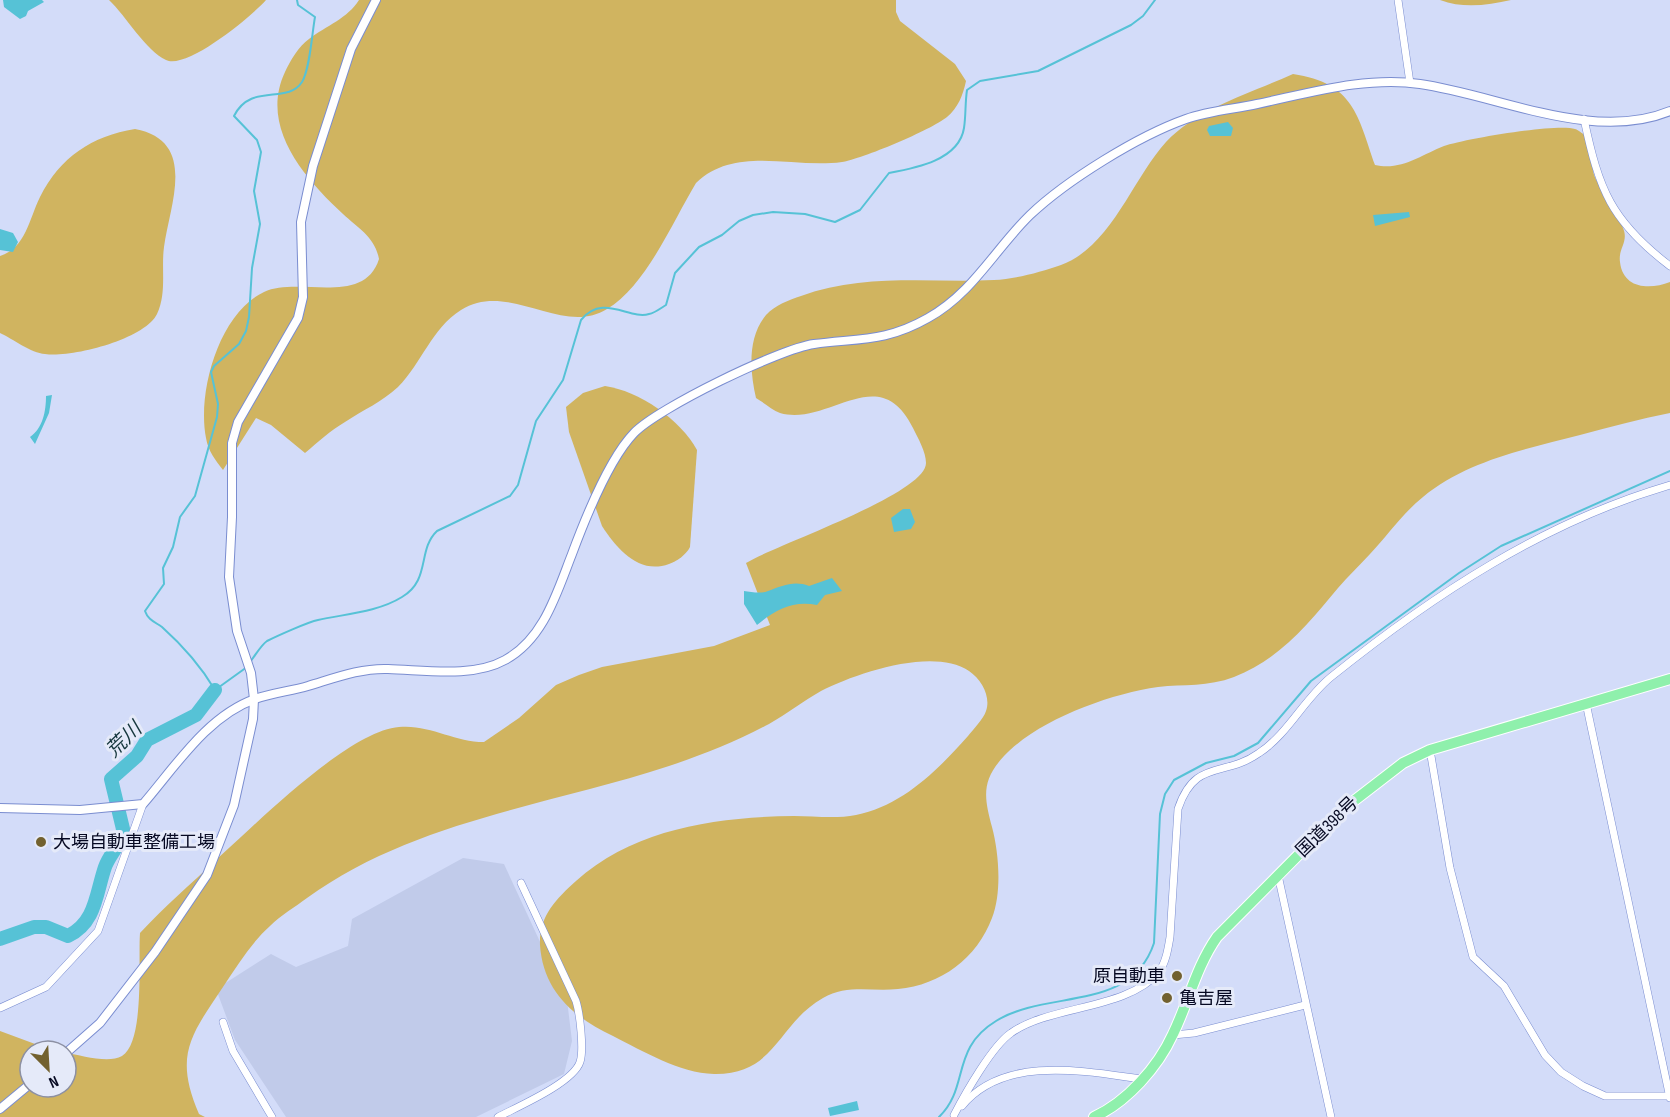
<svg xmlns="http://www.w3.org/2000/svg" width="1670" height="1117" viewBox="0 0 1670 1117" font-family="'Sofia Sans Condensed','Noto Sans JP',sans-serif">
<style>
.built{fill:#c1cbea}
.green{fill:#d0b460}
.water{fill:#56c2d6}
.lines{fill:none;stroke-linecap:round;stroke-linejoin:round}
.stream{stroke:#56c2d6;stroke-width:2}
.river{stroke:#56c2d6;stroke-width:14}
.minor-casing{stroke:#7a8dd0;stroke-width:8}
.tertiary-casing{stroke:#7a8dd0;stroke-width:10}
.trunk-casing{stroke:#fff;stroke-width:12}
.minor{stroke:#fff;stroke-width:7}
.tertiary{stroke:#fff;stroke-width:8}
.trunk{stroke:#8ff0ac;stroke-width:10}
.poi-dot{fill:#72612f;stroke:#e5eaf9;stroke-width:2}
.labels{text-anchor:middle;dominant-baseline:central;stroke-width:6;stroke-linejoin:round;paint-order:stroke}
.street-label{font-size:18px;fill:#060922;stroke:#e5eaf9}
.poi-label{font-size:18px;fill:#060922;stroke:#e5eaf9;text-anchor:start}
.water-label{font-size:20px;font-style:italic;fill:#15363c;stroke:#e5eaf9}
</style>
<rect width="100%" height="100%" fill="#d3dcf9"/>
<!-- built -->
<polygon class="built" points="463,858 504,864 567,1000 572,1041 564,1074 476,1117 286,1117 235,1040 216,989 271,954 296,967 348,946 352,919"/>
<!-- green -->
<g class="green">
<path d="M109,0H266C252,16 187,70 166,60C146,51 126,16 109,0Z"/>
<path d="M359,0H896V12L900,21L955,64L966,81C963,95 958,108 947,117C931,130 862,159 842,162C793,169 736,145 696,183C673,221 646,286 607,309C562,337 509,280 461,310C431,329 422,363 398,387C382,402 363,410 345,422C330,431 318,442 305,453L271,425L256,418L223,470C216,461 208,451 206,438C197,392 219,313 264,292C298,276 364,307 379,259C375,237 358,228 343,214C305,179 259,127 285,72C290,61 299,46 309,39C326,26 348,18 359,0Z"/>
<path d="M1440,0H1511C1488,5 1464,9 1440,0Z"/>
<path d="M1293,74C1354,83 1358,116 1375,165C1401,171 1421,155 1444,146C1464,139 1557,123 1575,129C1579,130 1584,135 1587,137C1598,147 1592,159 1593,171C1595,183 1606,192 1612,202C1616,211 1619,219 1623,228C1629,242 1618,248 1620,262C1623,289 1650,290 1670,282V413C1640,419 1610,427 1580,435C1526,449 1466,461 1423,497C1402,514 1388,535 1370,554C1360,565 1348,576 1338,588C1308,624 1280,659 1234,677C1208,687 1184,684 1158,687C1109,694 1038,720 1004,756C981,781 984,797 992,827C999,853 1002,893 992,918C977,958 941,985 898,989C872,992 847,984 823,998C777,1024 776,1075 714,1074C679,1073 643,1051 613,1036C574,1018 543,991 540,945C539,916 556,899 576,881C635,828 718,817 794,816C814,816 836,819 856,815C902,806 938,770 968,736C972,731 984,718 986,711C991,697 982,680 969,671C933,647 857,673 821,691C803,701 787,714 769,724C737,741 703,755 669,766C547,806 413,821 307,898C295,907 281,915 270,926C251,943 237,966 223,987C190,1036 174,1056 199,1114L205,1117H0V1031L54,1051H30V1087H66V1053C81,1055 108,1064 122,1056C145,1042 138,960 140,933C164,907 191,884 216,860C255,825 348,731 399,727C429,724 454,742 484,742L519,718L556,685L579,675L602,667L714,646L770,625L746,563C775,545 926,494 926,463C926,452 918,438 913,428C879,359 829,427 780,413C772,410 763,402 756,398C750,372 747,338 766,315C775,305 789,300 801,296C864,273 929,283 994,280C1016,279 1041,272 1061,265C1111,247 1133,178 1166,142C1198,108 1251,93 1293,74Z"/>
<path d="M135,129C198,141 170,204 164,247C161,269 167,293 157,314C145,339 72,358 45,354C31,353 13,339 0,333V256C26,248 29,219 40,197C60,157 92,136 135,129Z"/>
<path d="M605,386C639,391 680,419 697,450L690,547C686,555 677,561 669,564C639,575 617,549 602,526L569,432L566,407L583,393Z"/>
</g>
<!-- water -->
<g class="water">
<polygon points="3,0 42,0 44,2 28,11 26,16 20,19 4,7"/>
<polygon points="1228,122 1233,128 1231,136 1210,136 1207,130 1209,126"/>
<polygon points="1409,212 1410,217 1375,226 1373,215"/>
<polygon points="0,229 13,233 18,242 13,252 0,250"/>
<path d="M52,395L49,413L35,444L30,437C43,428 46,411 46,396Z"/>
<polygon points="903,509 910,509 915,522 911,529 894,532 891,518"/>
<path d="M832,578L842,591L825,595L817,605C793,600 775,610 757,625L744,604V591C751,592 762,594 768,591C782,586 794,580 809,586Z"/>
<polygon points="857,1101 859,1110 830,1116 828,1108"/>
</g>
<g class="lines">
<!-- stream -->
<g class="stream">
<path d="M250,662C255,656 261,645 267,641C277,636 308,622 318,620C345,614 378,612 402,597C431,580 417,550 437,531L510,496L518,485L536,421L563,380L581,320C603,293 629,320 649,314C655,313 661,308 666,305L675,273L699,247L722,235L739,221L753,215L773,212L805,214L835,222L860,210L889,173C916,168 959,160 964,128C966,115 965,103 967,90L980,81L1038,71L1131,25L1143,16L1155,0"/>
<path d="M247,667L215,690C202,668 181,644 162,627C155,622 148,620 145,611L164,584L163,568L173,547L180,517L195,496L217,417L218,404L211,372L214,366L239,344L246,331L249,317L252,268L260,224L254,191L261,152L257,140L234,116C251,82 287,105 302,82C310,69 312,33 315,17L298,5L297,0"/>
<path d="M939,1117C970,1087 950,1049 996,1021C1048,989 1131,1013 1154,943L1160,814L1165,794L1174,780L1206,763L1234,756L1258,743L1311,681L1459,573L1501,546L1670,471"/>
</g>
<!-- river -->
<path class="river" d="M0,939L34,927H46L68,936C96,923 96,893 105,867C110,853 122,844 123,829L111,779L137,756L147,740L196,715L215,690"/>
<defs>
<g id="minor">
<polyline points="1398,0 1410,83"/>
<path d="M1584,119C1599,190 1611,221 1670,266"/>
<polyline points="1586,703 1670,1098"/>
<polyline points="1430,750 1450,868 1473,957 1504,986 1545,1055 1561,1072 1583,1086 1605,1096 1670,1096"/>
<polyline points="1278,875 1331,1117"/>
<polyline points="0,1008 46,987 98,931 143,804"/>
<polyline points="223,1022 233,1051 272,1117"/>
<polyline points="1173,1035 1194,1033 1305,1005"/>
<path d="M962,1106C1004,1055 1084,1071 1141,1079"/>
<path d="M954,1115C965,1094 992,1046 1011,1033C1050,1005 1127,1010 1159,972C1166,962 1168,949 1170,937L1178,809C1195,758 1224,778 1259,753C1288,734 1304,699 1331,677C1433,595 1544,522 1670,485"/>
<path d="M498,1117C517,1107 573,1083 580,1062C584,1050 580,1014 576,1001L521,883"/>
</g>
<g id="tertiary">
<path d="M0,808L80,810L143,804C175,767 207,716 255,699C272,693 291,691 308,686C335,678 360,668 388,669C425,670 473,678 505,660C544,639 557,592 572,554C585,519 609,459 634,433C658,408 779,349 814,344C859,338 886,342 928,318C973,293 995,249 1030,215C1067,180 1138,136 1186,119C1208,111 1234,109 1257,104C1310,93 1366,76 1420,84C1498,95 1593,143 1670,111"/>
<polyline points="66,1053 100,1023 155,952 207,875 234,805 253,719 254,699 251,673 237,631 229,577 232,517 232,443 238,422 298,318 303,297 301,222 313,166 351,49 376,0"/>
<polyline points="0,1109 30,1084"/>
</g>
<path id="trunk" d="M1094,1117C1127,1102 1158,1067 1173,1034C1189,1001 1196,967 1217,937L1346,807L1403,763L1430,750L1670,679"/>
</defs>
<!-- minor casing -->
<use href="#minor" class="minor-casing"/>
<!-- tertiary casing -->
<use href="#tertiary" class="tertiary-casing"/>
<!-- trunk casing -->
<use href="#trunk" class="trunk-casing"/>
<!-- minor -->
<use href="#minor" class="minor"/>
<!-- tertiary -->
<use href="#tertiary" class="tertiary"/>
<!-- trunk -->
<use href="#trunk" class="trunk"/>
</g>
<!-- markers -->
<g class="poi-dot">
<circle cx="41" cy="842" r="6"/>
<circle cx="1177" cy="976" r="6"/>
<circle cx="1167" cy="998" r="6"/>
</g>
<g class="labels">
<!-- street labels -->
<g class="street-label">
<text transform="translate(1327 827) rotate(-44)">国道398号</text>
</g>
<!-- poi labels -->
<g class="poi-label">
<text x="53" y="842">大場自動車整備工場</text>
<text x="1165" y="976" text-anchor="end">原自動車</text>
<text x="1179" y="998">亀吉屋</text>
</g>
<!-- water labels -->
<g class="water-label">
<text transform="translate(124 740) rotate(-44)">荒川</text>
</g>
</g>
<!-- north arrow -->
<g transform="translate(48 1069) rotate(156)"><circle r="28" fill="#e5eaf9" stroke="#8c90a3" stroke-width="1.5"/>
<path d="M0-4.5L10 22L0 15L-10 22Z" fill="#72612f"/>
<text y="-9" font-size="16" font-weight="bold" text-anchor="middle" fill="#060922">N</text>
</g>
</svg>
